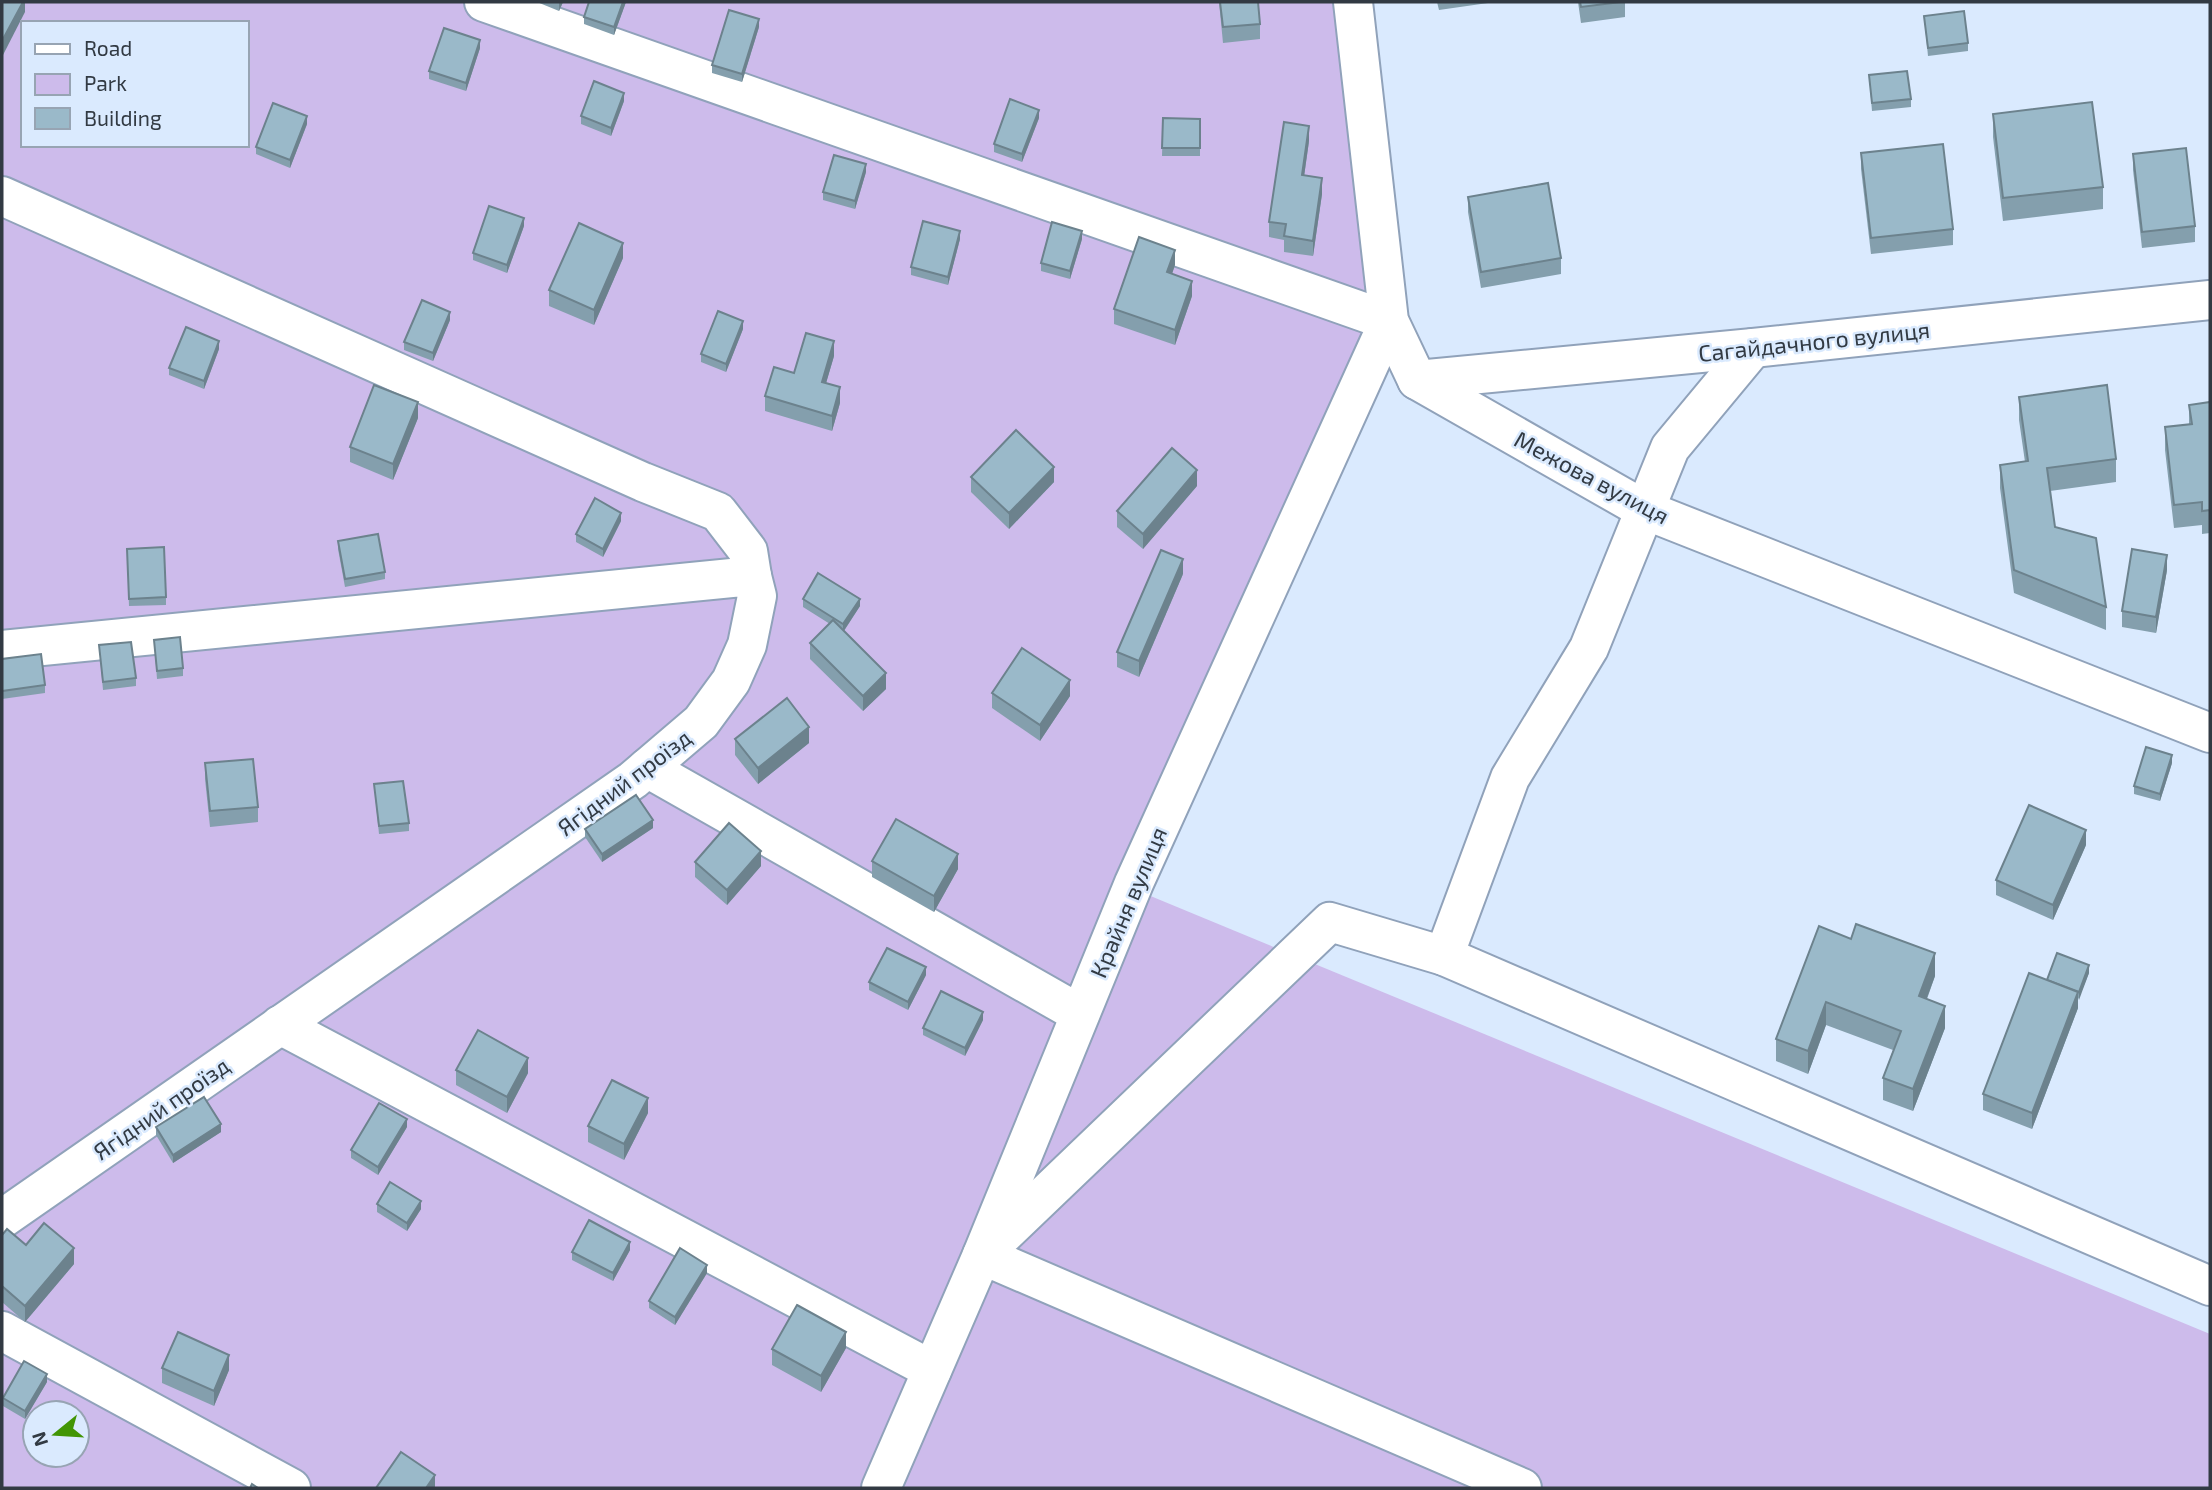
<svg xmlns="http://www.w3.org/2000/svg" width="2212" height="1490" viewBox="0 0 2212 1490" font-family="'Exo 2',sans-serif">
<style>
.green{fill:#cdbbeb;fill-rule:evenodd}
.lines{fill:none;stroke-linecap:round;stroke-linejoin:round}
.minor-casing{stroke:#90a2ba;stroke-width:42}
.minor{stroke:#fff;stroke-width:38}
.wall{fill:#849fad}
.shaded-wall{fill:#6c828d}
.building{fill:#9ab9c9;stroke:#6c828d;stroke-width:2}
.labels{text-anchor:middle;dominant-baseline:central;stroke-width:5;stroke-linejoin:round;paint-order:stroke}
.street-label{font-size:23px;fill:#323a43;stroke:#daeafe}
</style>
<rect width="100%" height="100%" fill="#daeafe"/>
<!-- green -->
<g class="green">
<path d="M2,2H1353L1389,321L881,1488H2ZM23,23H247V145H23ZM35,1413H77V1455H35Z"/>
<polygon points="1136,890 2210,1334 2210,1488 888,1488"/>
</g>
<g class="lines">
<defs>
<g id="minor">
<polyline points="484,2 1389,321 1134,883 982,1255 881,1488"/>
<polyline points="1353,2 1389,321 1417,380 1645,510 2210,733"/>
<polyline points="2,196 643,482 718,512 748,551 752,576"/>
<polyline points="1417,380 1753,348 2210,300"/>
<polyline points="2,650 752,576 757,596 747,645 731,681 701,722 633,780 2,1219"/>
<polyline points="647,768 1080,1014"/>
<polyline points="1444,956 2210,1286"/>
<polyline points="280,1025 932,1370"/>
<polyline points="2,1331 291,1488"/>
<polyline points="1522,1488 982,1255 1330,922 1444,956 1510,778 1589,648 1670,448 1753,348"/>
</g>
</defs>
<!-- minor casing -->
<use href="#minor" class="minor-casing"/>
<!-- minor -->
<use href="#minor" class="minor"/>
</g>
<!-- wall -->
<g class="wall">
<polygon points="537,2 563,2 559,11"/>
<polygon points="589,2 626,2 614,35 584,24 584,17"/>
<polygon points="1219,2 1258,2 1260,24 1260,39 1223,43"/>
<polygon points="1437,2 1495,2 1439,10"/>
<polygon points="1578,2 1625,2 1625,17 1581,23"/>
<polygon points="1924,16 1968,43 1968,51 1928,56"/>
<polygon points="759,27 742,82 712,73 712,65"/>
<polygon points="480,48 466,91 429,79 429,71"/>
<polygon points="1869,75 1911,99 1911,107 1872,111"/>
<polygon points="624,101 611,136 581,124 581,116"/>
<polygon points="1993,114 2103,187 2103,209 2003,221 1993,137"/>
<polygon points="1039,118 1022,162 994,152 994,144"/>
<polygon points="1163,118 1200,119 1200,156 1162,156"/>
<polygon points="307,124 290,168 256,154 256,147"/>
<polygon points="1309,141 1304,176 1322,194 1313,256 1284,252 1284,240 1269,237 1269,222"/>
<polygon points="1861,153 1953,229 1953,245 1871,254 1861,169"/>
<polygon points="2133,154 2195,226 2195,242 2142,248 2133,170"/>
<polygon points="866,172 855,209 823,200 823,192"/>
<polygon points="1468,197 1561,258 1561,274 1481,288 1468,212"/>
<polygon points="524,226 507,273 473,260 473,253"/>
<polygon points="960,239 948,285 911,275 911,267"/>
<polygon points="1082,239 1070,279 1041,271 1041,263"/>
<polygon points="623,258 594,325 549,306 549,290"/>
<polygon points="1175,265 1172,274 1192,296 1175,345 1114,324 1114,309"/>
<polygon points="450,320 433,361 404,350 404,342"/>
<polygon points="743,329 726,372 701,362 701,354"/>
<polygon points="219,349 204,389 169,375 169,368"/>
<polygon points="834,356 826,383 840,403 832,431 765,411 765,396 794,373"/>
<polygon points="2019,397 2116,459 2116,482 2050,491 2055,527 2106,607 2106,630 2014,593 2000,488 2000,465 2025,462 2019,420"/>
<polygon points="2210,402 2210,533 2202,534 2202,525 2174,528 2165,450 2165,427 2189,424 2189,405"/>
<polygon points="418,418 393,480 350,462 350,447"/>
<polygon points="971,477 1054,482 1009,529 971,492"/>
<polygon points="1197,486 1143,549 1117,527 1117,511"/>
<polygon points="621,521 603,557 576,542 576,534"/>
<polygon points="338,541 385,572 385,579 345,587 338,549"/>
<polygon points="127,549 166,597 166,605 129,606"/>
<polygon points="2167,570 2156,633 2122,627 2122,611"/>
<polygon points="1183,574 1139,677 1117,667 1117,652"/>
<polygon points="803,599 860,606 844,631 886,689 863,711 810,659 810,643 830,624 803,607"/>
<polygon points="154,640 183,668 183,676 157,679"/>
<polygon points="99,645 136,678 136,686 103,690"/>
<polygon points="2,659 45,685 45,693 2,699"/>
<polygon points="992,693 1070,696 1040,741 992,708"/>
<polygon points="735,739 809,743 758,784 735,755"/>
<polygon points="205,763 258,807 258,822 210,827 205,779"/>
<polygon points="2172,763 2160,801 2134,794 2134,786"/>
<polygon points="374,784 409,823 409,831 379,834"/>
<polygon points="653,828 602,862 585,837 585,829"/>
<polygon points="2086,845 2053,920 1996,895 1996,880"/>
<polygon points="872,861 958,869 934,912 872,877"/>
<polygon points="695,862 761,866 727,905 695,877"/>
<polygon points="1819,926 1935,976 1927,999 1945,1028 1913,1111 1883,1100 1883,1078 1893,1050 1826,1025 1808,1074 1776,1061 1776,1039"/>
<polygon points="2089,973 2078,1000 2078,1008 2032,1129 1983,1110 1983,1094 2047,980"/>
<polygon points="926,975 908,1010 869,990 869,982"/>
<polygon points="983,1020 965,1056 923,1035 923,1028"/>
<polygon points="456,1070 528,1073 507,1113 456,1085"/>
<polygon points="648,1113 624,1160 588,1142 588,1126"/>
<polygon points="156,1127 221,1132 173,1163 156,1135"/>
<polygon points="407,1127 378,1175 351,1158 351,1150"/>
<polygon points="377,1204 421,1209 407,1231 377,1212"/>
<polygon points="2,1235 74,1264 25,1322 2,1302"/>
<polygon points="630,1250 613,1281 572,1260 572,1252"/>
<polygon points="707,1273 675,1325 649,1308 649,1301"/>
<polygon points="846,1348 821,1392 772,1365 772,1349"/>
<polygon points="162,1368 229,1370 214,1406 162,1383"/>
<polygon points="47,1382 25,1419 3,1406 3,1398"/>
</g>
<!-- shaded-wall -->
<g class="shaded-wall">
<polygon points="23,2 25,2 25,12 2,57 2,41"/>
<polygon points="560,2 563,2 559,11 559,3"/>
<polygon points="623,2 626,2 614,35 614,27"/>
<polygon points="759,19 759,27 742,82 742,74"/>
<polygon points="480,40 480,48 466,91 466,83"/>
<polygon points="624,93 624,101 611,136 611,128"/>
<polygon points="1039,110 1039,118 1022,162 1022,154"/>
<polygon points="307,116 307,124 290,168 290,160"/>
<polygon points="1309,126 1309,141 1302,191 1302,175"/>
<polygon points="866,164 866,172 855,209 855,201"/>
<polygon points="1322,178 1322,194 1313,256 1313,241"/>
<polygon points="524,218 524,226 507,273 507,265"/>
<polygon points="960,231 960,239 948,285 948,277"/>
<polygon points="1082,231 1082,239 1070,279 1070,271"/>
<polygon points="623,243 623,258 594,325 594,310"/>
<polygon points="1175,250 1175,265 1167,288 1167,272"/>
<polygon points="1192,281 1192,296 1175,345 1175,330"/>
<polygon points="450,312 450,320 433,361 433,353"/>
<polygon points="743,321 743,329 726,372 726,364"/>
<polygon points="219,341 219,349 204,389 204,381"/>
<polygon points="834,341 834,356 822,397 822,382"/>
<polygon points="840,387 840,403 832,431 832,416"/>
<polygon points="418,402 418,418 393,480 393,464"/>
<polygon points="1054,467 1054,482 1009,529 1009,513"/>
<polygon points="1197,470 1197,486 1143,549 1143,534"/>
<polygon points="621,513 621,521 603,557 603,549"/>
<polygon points="2167,555 2167,570 2156,633 2156,617"/>
<polygon points="1183,559 1183,574 1139,677 1139,661"/>
<polygon points="860,599 860,606 843,632 843,624"/>
<polygon points="886,673 886,689 863,711 863,696"/>
<polygon points="1070,680 1070,696 1040,741 1040,725"/>
<polygon points="809,727 809,743 758,784 758,768"/>
<polygon points="2172,755 2172,763 2160,801 2160,794"/>
<polygon points="653,820 653,828 602,862 602,854"/>
<polygon points="2086,830 2086,845 2053,920 2053,905"/>
<polygon points="761,851 761,866 727,905 727,890"/>
<polygon points="958,854 958,869 934,912 934,896"/>
<polygon points="1935,953 1935,976 1919,1019 1919,996"/>
<polygon points="2089,965 2089,973 2079,1000 2079,992"/>
<polygon points="926,967 926,975 908,1010 908,1002"/>
<polygon points="2078,992 2078,1008 2032,1129 2032,1113"/>
<polygon points="1826,1002 1826,1025 1808,1074 1808,1051"/>
<polygon points="1945,1006 1945,1028 1913,1111 1913,1089"/>
<polygon points="983,1012 983,1020 965,1056 965,1048"/>
<polygon points="528,1058 528,1073 507,1113 507,1097"/>
<polygon points="648,1098 648,1113 624,1160 624,1144"/>
<polygon points="407,1119 407,1127 378,1175 378,1167"/>
<polygon points="221,1124 221,1132 173,1163 173,1155"/>
<polygon points="421,1201 421,1209 407,1231 407,1223"/>
<polygon points="630,1242 630,1250 613,1281 613,1273"/>
<polygon points="74,1248 74,1264 25,1322 25,1306"/>
<polygon points="707,1265 707,1273 675,1325 675,1317"/>
<polygon points="846,1332 846,1348 821,1392 821,1376"/>
<polygon points="229,1355 229,1370 214,1406 214,1391"/>
<polygon points="47,1374 47,1382 25,1419 25,1411"/>
<polygon points="435,1475 435,1488 426,1488"/>
</g>
<!-- building -->
<g class="building">
<polygon points="2,2 23,2 2,41"/>
<polygon points="589,2 623,2 614,27 584,17"/>
<polygon points="1220,2 1258,2 1260,24 1223,27"/>
<polygon points="1580,2 1621,2 1581,7"/>
<polygon points="729,10 759,19 742,74 712,65"/>
<polygon points="1964,11 1968,43 1928,48 1924,16"/>
<polygon points="444,28 480,40 466,83 429,71"/>
<polygon points="1907,71 1911,99 1872,103 1869,75"/>
<polygon points="594,81 624,93 611,128 581,116"/>
<polygon points="1010,99 1039,110 1022,154 994,144"/>
<polygon points="2092,102 2103,187 2003,198 1993,114"/>
<polygon points="273,103 307,116 290,160 256,147"/>
<polygon points="1163,118 1200,119 1200,148 1162,148"/>
<polygon points="1284,122 1309,126 1302,175 1322,178 1313,241 1284,236 1286,224 1269,222"/>
<polygon points="1943,144 1953,229 1871,238 1861,153"/>
<polygon points="2186,148 2195,226 2142,232 2133,154"/>
<polygon points="834,155 866,164 855,201 823,192"/>
<polygon points="1548,183 1561,258 1481,272 1468,197"/>
<polygon points="489,206 524,218 507,265 473,253"/>
<polygon points="923,221 960,231 948,277 911,267"/>
<polygon points="1052,222 1082,231 1070,271 1041,263"/>
<polygon points="579,223 623,243 594,310 549,290"/>
<polygon points="1139,237 1175,250 1167,272 1192,281 1175,330 1114,309"/>
<polygon points="422,300 450,312 433,353 404,342"/>
<polygon points="718,311 743,321 726,364 701,354"/>
<polygon points="186,327 219,341 204,381 169,368"/>
<polygon points="806,333 834,341 822,382 840,387 832,416 765,396 774,367 794,373"/>
<polygon points="374,385 418,402 393,464 350,447"/>
<polygon points="2107,385 2116,459 2047,468 2055,527 2096,538 2106,607 2014,570 2000,465 2028,461 2019,397"/>
<polygon points="2210,402 2210,510 2202,511 2202,502 2174,505 2165,427 2192,424 2189,405"/>
<polygon points="1016,430 1054,467 1009,513 971,477"/>
<polygon points="1172,448 1197,470 1143,534 1117,511"/>
<polygon points="595,498 621,513 603,549 576,534"/>
<polygon points="378,534 385,572 345,579 338,541"/>
<polygon points="164,547 166,597 129,599 127,549"/>
<polygon points="2132,549 2167,555 2156,617 2122,611"/>
<polygon points="1161,550 1183,559 1139,661 1117,652"/>
<polygon points="818,573 860,599 843,624 803,599"/>
<polygon points="833,620 886,673 863,696 810,643"/>
<polygon points="180,637 183,668 157,671 154,640"/>
<polygon points="131,642 136,678 103,682 99,645"/>
<polygon points="1022,648 1070,680 1040,725 992,693"/>
<polygon points="41,654 45,685 2,691 2,659"/>
<polygon points="787,698 809,727 758,768 735,739"/>
<polygon points="2146,747 2172,755 2160,794 2134,786"/>
<polygon points="253,759 258,807 210,811 205,763"/>
<polygon points="403,781 409,823 379,826 374,784"/>
<polygon points="636,795 653,820 602,854 585,829"/>
<polygon points="2029,805 2086,830 2053,905 1996,880"/>
<polygon points="896,819 958,854 934,896 872,861"/>
<polygon points="729,823 761,851 727,890 695,862"/>
<polygon points="1856,924 1935,953 1919,996 1945,1006 1913,1089 1883,1078 1901,1031 1826,1002 1808,1051 1776,1039 1819,926 1851,939"/>
<polygon points="887,948 926,967 908,1002 869,982"/>
<polygon points="2057,953 2089,965 2079,992 2047,980"/>
<polygon points="2029,973 2078,992 2032,1113 1983,1094"/>
<polygon points="941,991 983,1012 965,1048 923,1028"/>
<polygon points="478,1030 528,1058 507,1097 456,1070"/>
<polygon points="612,1080 648,1098 624,1144 588,1126"/>
<polygon points="204,1097 221,1124 173,1155 156,1127"/>
<polygon points="379,1103 407,1119 378,1167 351,1150"/>
<polygon points="390,1182 421,1201 407,1223 377,1204"/>
<polygon points="589,1220 630,1242 613,1273 572,1252"/>
<polygon points="44,1223 74,1248 25,1306 2,1286 2,1235 7,1229 26,1245"/>
<polygon points="680,1248 707,1265 675,1317 649,1301"/>
<polygon points="797,1305 846,1332 821,1376 772,1349"/>
<polygon points="178,1332 229,1355 214,1391 162,1368"/>
<polygon points="24,1361 47,1374 25,1411 3,1398"/>
<polygon points="401,1452 435,1475 426,1488 376,1488"/>
<polygon points="252,1484 258,1488 250,1488"/>
</g>
<g class="labels">
<!-- street labels -->
<g class="street-label">
<text transform="translate(1814 341) rotate(-6)">Сагайдачного вулиця</text>
<text transform="translate(1592 477) rotate(28)">Межова вулиця</text>
<text transform="translate(624 782) rotate(-37)">Ягідний проїзд</text>
<text transform="translate(1128 902) rotate(-67)">Крайня вулиця</text>
<text transform="translate(161 1108) rotate(-35)">Ягідний проїзд</text>
</g>
</g>
<!-- border -->
<rect width="2212" height="1490" fill="none" stroke="#323a43" stroke-width="7"/>
<!-- legend -->
<rect x="21" y="21" width="228" height="126" fill="#daeafe" stroke="#97a4b3" stroke-width="2"/>
<rect x="35" y="44" width="35" height="10" fill="#ffffff" stroke="#97a4b3" stroke-width="2"/>
<text x="84" y="56" font-size="21" fill="#323a43">Road</text>
<rect x="35" y="74" width="35" height="21" fill="#cdbbeb" stroke="#97a4b3" stroke-width="2"/>
<text x="84" y="91" font-size="21" fill="#323a43">Park</text>
<rect x="35" y="108" width="35" height="21" fill="#9ab9c9" stroke="#97a4b3" stroke-width="2"/>
<text x="84" y="126" font-size="21" fill="#323a43">Building</text>
<!-- north arrow -->
<g transform="translate(56 1434) rotate(252)"><circle r="33" fill="#daeafe" stroke="#97a4b3" stroke-width="2"/>
<path d="M0-5L12 26L0 18L-12 26Z" fill="#419504"/>
<text y="-10" font-size="19" font-weight="bold" text-anchor="middle" fill="#323a43">N</text>
</g>
</svg>
